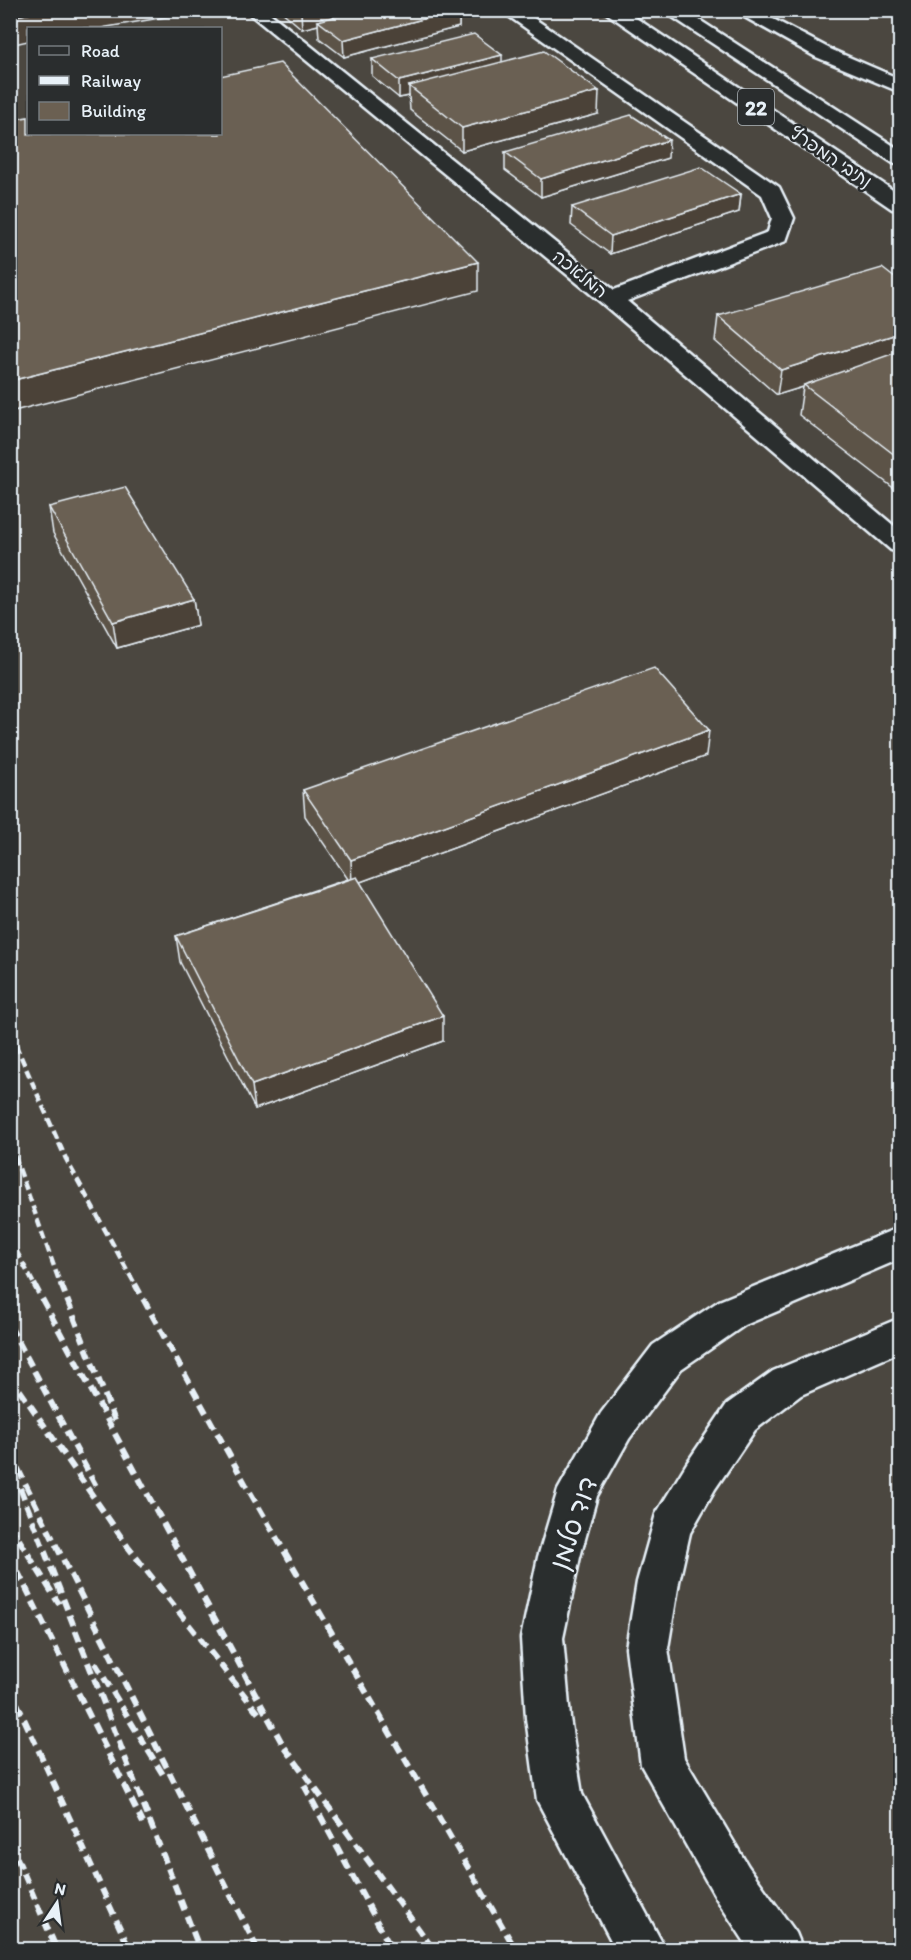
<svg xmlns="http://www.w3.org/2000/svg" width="911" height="1960" viewBox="0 0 911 1960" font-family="Itim,'Playpen Sans Hebrew',sans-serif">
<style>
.built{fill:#4c4740;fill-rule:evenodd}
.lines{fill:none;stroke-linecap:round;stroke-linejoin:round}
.minor-casing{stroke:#e8f1f8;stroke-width:5}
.highway-casing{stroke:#e8f1f8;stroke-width:5}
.minor{fill:#2a2d2e;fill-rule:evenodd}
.highway{fill:#2a2d2e;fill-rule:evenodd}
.rail-far1{stroke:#e8f1f8;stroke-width:4.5;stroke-dasharray:9 4.5;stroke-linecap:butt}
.rail{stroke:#e8f1f8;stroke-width:6;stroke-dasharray:11 6;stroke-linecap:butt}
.wall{fill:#5c5347;stroke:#e8f1f8;stroke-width:1.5}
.shaded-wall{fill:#4b4339;stroke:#e8f1f8;stroke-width:1.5}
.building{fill:#6b6052;stroke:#e8f1f8;stroke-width:1.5}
.labels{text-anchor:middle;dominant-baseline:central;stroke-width:5;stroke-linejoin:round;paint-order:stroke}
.far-street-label{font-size:18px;fill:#e8f1f8;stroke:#2a2d2e}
.shield{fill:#2a2d2e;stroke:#afb6bb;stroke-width:1.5}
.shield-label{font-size:21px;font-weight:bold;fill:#e8f1f8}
.near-street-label{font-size:27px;fill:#e8f1f8;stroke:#2a2d2e}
</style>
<rect width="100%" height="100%" fill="#3e3c39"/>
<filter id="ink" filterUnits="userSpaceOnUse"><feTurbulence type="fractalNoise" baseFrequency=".0167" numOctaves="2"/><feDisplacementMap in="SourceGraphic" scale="12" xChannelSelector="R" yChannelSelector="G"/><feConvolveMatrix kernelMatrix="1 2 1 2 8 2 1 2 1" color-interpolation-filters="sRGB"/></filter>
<g filter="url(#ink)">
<!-- built -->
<path class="built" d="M11,11H900V1949L11,1950ZM28,28H220V134H28Z"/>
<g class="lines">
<defs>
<g id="minor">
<polygon points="245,10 266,10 614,290 768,232 772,218 762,195 500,10 522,10 779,187 794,218 786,241 627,301 900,531 900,552 891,550 603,304"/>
<polygon points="900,1227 900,1259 745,1325 681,1369 629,1439 597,1496 580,1557 563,1638 570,1718 582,1794 666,1950 616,1950 537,1800 526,1718 521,1638 538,1557 558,1490 601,1413 653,1345 719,1301"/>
<polygon points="900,1318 900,1352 801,1395 755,1430 715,1489 690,1533 679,1582 668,1648 684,1758 748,1866 796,1933 803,1950 750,1950 716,1898 641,1765 626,1648 637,1582 656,1514 687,1463 727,1404 773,1371"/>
</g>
<g id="highway">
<polygon points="602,10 624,10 900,195 900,210 892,209"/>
<polygon points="662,10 684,10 900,150 900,165 893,163"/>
<polygon points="732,10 756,10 830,49 900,79 900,92 816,57"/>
</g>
</defs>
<!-- minor casing -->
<use href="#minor" class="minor-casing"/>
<!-- highway casing -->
<use href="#highway" class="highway-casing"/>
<!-- minor -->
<use href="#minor" class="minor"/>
<!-- highway -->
<use href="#highway" class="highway"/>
<!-- rail-far1 -->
<g class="rail-far1">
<polyline points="10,1032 66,1159 136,1286"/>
<polyline points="10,1143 61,1286"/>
<polyline points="10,1239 35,1286"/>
</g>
<!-- rail -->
<g class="rail">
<polyline points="34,1284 283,1745 434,1950"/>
<polyline points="61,1284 115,1421"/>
<polyline points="135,1284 247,1487 516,1950"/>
<polyline points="10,1326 98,1490"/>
<polyline points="10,1376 128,1547 259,1714"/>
<polyline points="10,1453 258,1950"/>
<polyline points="20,1488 200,1950"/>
<polyline points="10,1525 59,1604"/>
<polyline points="10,1556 143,1823"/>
<polyline points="95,1663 165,1778"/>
<polyline points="10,1688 130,1950"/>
<polyline points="304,1785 392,1950"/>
<polyline points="10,1842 57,1950"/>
</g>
</g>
<!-- wall -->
<g class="wall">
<polygon points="280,10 459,10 459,27 344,57 319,38 318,25 302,29"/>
<polygon points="372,59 502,62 598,114 462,151 410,110 409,96 399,98 372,76"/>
<polygon points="505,152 668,158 541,197 505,170"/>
<polygon points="741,194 739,212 610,254 571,225 572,207"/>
<polygon points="900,282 900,493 799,415 803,387 777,395 715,341 718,316"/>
<polygon points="49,507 194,599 198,625 117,648 53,533"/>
<polygon points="706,756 360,882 443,1041 255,1109 180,962 176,936 348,879 305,816 303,790"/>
</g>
<!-- shaded-wall -->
<g class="shaded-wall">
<polygon points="48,10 183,10 183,14 101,28 28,28 28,41 10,45 10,17"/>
<polygon points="309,10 379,10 318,21 318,25 302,29 301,12"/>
<polygon points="457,10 459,10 459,27 344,57 343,40"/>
<polygon points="502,55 502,71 409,86 409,96 399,98 399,81"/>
<polygon points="599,91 598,114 462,151 462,128"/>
<polygon points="669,140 668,158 541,197 541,179"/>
<polygon points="741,194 739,212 610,254 611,236"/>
<polygon points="478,262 478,291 10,412 10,381"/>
<polygon points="900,333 900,357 804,385 803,387 777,395 781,370"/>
<polygon points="194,599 198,625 117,648 113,622"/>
<polygon points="709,730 706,756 352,885 351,860"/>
<polygon points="443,1016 443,1041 255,1109 252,1085"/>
</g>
<!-- building -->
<g class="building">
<polygon points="10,10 48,10 10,17"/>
<polygon points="359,10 457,10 343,40 318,21"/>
<polygon points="474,34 502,55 399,81 372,59"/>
<polygon points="544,51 599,91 462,128 409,86"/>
<polygon points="280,63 478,262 10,381 10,120 28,117 28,134 220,134 220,76"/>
<polygon points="631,115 669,140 541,179 505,152"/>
<polygon points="701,167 741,194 611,236 572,207"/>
<polygon points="882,268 900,282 900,333 781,370 718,316"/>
<polygon points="900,351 900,459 804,385"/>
<polygon points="125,487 194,599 113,622 49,507"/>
<polygon points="654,668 709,730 351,860 303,790"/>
<polygon points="357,877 443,1016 252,1085 176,936"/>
</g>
</g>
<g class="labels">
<!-- far-street labels -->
<g class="far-street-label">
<text transform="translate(831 157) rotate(34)">נתיבי המפרץ</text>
<text transform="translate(580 274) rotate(39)">המלאכה</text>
</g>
<!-- shield labels -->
<rect class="shield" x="738" y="89" width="36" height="36" rx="4.5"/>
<g class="shield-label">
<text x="756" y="107">22</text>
</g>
<!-- near-street labels -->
<g class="near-street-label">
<text transform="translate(573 1523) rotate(-71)">דוד סלמן</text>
</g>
</g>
<!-- margin -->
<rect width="911" height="1960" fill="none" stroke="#2a2d2e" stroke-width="36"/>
<rect x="18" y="18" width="875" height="1924" fill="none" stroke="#e8f1f8" stroke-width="2" filter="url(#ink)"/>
<!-- legend -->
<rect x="27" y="27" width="195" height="108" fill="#2a2d2e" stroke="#767b7f" stroke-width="1.5"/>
<rect x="39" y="46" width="30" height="9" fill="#2a2d2e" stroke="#767b7f" stroke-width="1.5"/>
<text x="81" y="57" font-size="18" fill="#e8f1f8">Road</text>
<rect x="39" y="76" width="30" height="9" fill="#e8f1f8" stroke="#767b7f" stroke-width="1.5"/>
<text x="81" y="87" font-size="18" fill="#e8f1f8">Railway</text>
<rect x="39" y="102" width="30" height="18" fill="#6b6052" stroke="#767b7f" stroke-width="1.5"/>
<text x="81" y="117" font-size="18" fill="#e8f1f8">Building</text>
<!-- north arrow -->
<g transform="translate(57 1903) rotate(13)" stroke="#2a2d2e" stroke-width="4.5" paint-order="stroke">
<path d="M0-4.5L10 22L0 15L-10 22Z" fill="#e8f1f8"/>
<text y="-9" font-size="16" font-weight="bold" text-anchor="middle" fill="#e8f1f8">N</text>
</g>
</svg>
